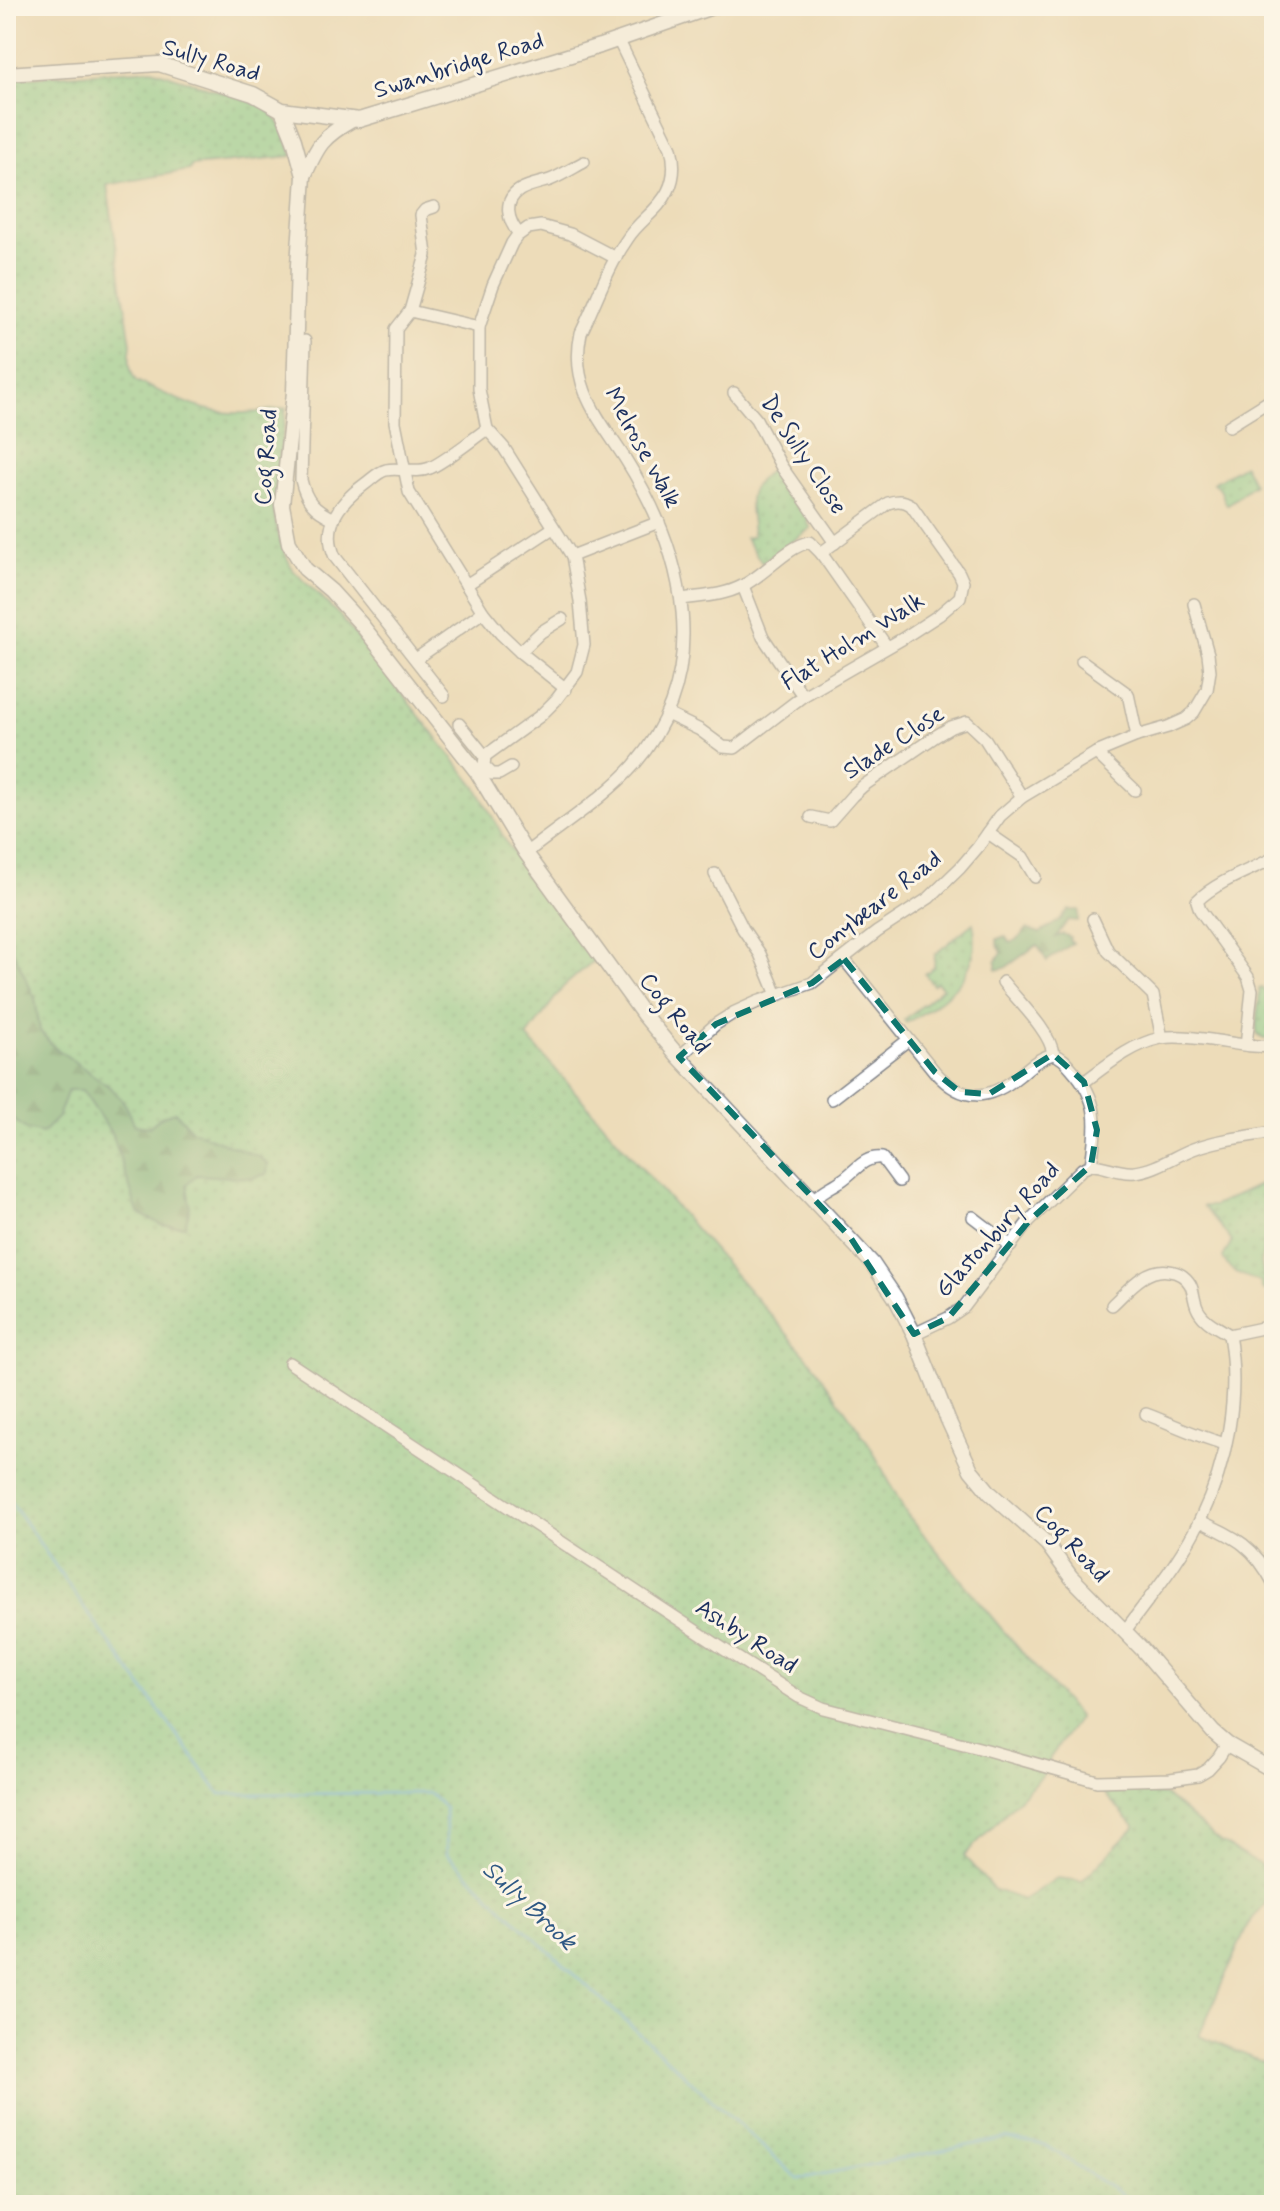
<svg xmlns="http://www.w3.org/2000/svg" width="1280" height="2211" viewBox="0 0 1280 2211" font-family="Mynerve,sans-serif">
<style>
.grass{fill:url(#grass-dots);stroke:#4d8078;stroke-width:2}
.forest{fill:url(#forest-firs);stroke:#41706c;stroke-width:2}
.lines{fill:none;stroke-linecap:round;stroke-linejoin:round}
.stream{stroke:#5eb6db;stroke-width:3}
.minor-casing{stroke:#84868c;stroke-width:14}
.tertiary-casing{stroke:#84868c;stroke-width:17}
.minor{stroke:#fff;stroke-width:11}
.tertiary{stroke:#fff;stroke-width:14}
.marked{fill:none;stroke:#0f766e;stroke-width:6;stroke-dasharray:16 10;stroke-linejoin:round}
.labels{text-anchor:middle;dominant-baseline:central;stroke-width:6;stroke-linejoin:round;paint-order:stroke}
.street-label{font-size:24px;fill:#1b2f5e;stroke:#fcf5e5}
.water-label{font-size:26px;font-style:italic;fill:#2f5884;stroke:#fcf5e5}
</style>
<defs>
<pattern id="grass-dots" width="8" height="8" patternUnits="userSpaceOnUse" patternTransform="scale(2)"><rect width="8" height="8" fill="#7fd091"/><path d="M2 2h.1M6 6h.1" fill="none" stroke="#67a97a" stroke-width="1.8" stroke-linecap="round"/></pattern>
<pattern id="forest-firs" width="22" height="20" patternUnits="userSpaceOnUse" patternTransform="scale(2)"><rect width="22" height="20" fill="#67b27b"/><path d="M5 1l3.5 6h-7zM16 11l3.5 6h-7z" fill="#549168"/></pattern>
</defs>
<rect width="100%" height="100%" fill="#fcf5e5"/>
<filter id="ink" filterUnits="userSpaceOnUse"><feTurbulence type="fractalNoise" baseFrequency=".0125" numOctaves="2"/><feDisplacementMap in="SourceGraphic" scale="16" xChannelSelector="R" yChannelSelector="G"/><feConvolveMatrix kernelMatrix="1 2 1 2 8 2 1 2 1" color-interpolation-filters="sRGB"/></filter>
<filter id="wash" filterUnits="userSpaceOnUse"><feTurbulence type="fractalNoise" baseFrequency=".006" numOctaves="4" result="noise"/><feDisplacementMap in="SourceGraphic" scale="32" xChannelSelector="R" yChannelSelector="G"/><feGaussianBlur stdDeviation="1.8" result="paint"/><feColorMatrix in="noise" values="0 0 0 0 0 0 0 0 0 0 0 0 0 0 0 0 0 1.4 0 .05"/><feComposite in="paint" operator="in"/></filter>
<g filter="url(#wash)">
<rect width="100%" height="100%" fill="#eddcb9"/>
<!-- grass -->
<g class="grass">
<path d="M152,69L264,106C281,120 286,136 293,156L191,166L190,170L107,185L131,344C129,358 128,369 136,381C164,393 191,408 221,412C243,415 265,411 286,408L273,509L280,543L293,570L339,615L476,787L508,845L594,960L563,987L527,1037L810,1360L869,1444L906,1513L1000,1627L1079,1717L1050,1758L1048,1769L964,1856L993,1889L1023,1900L1057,1878L1082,1881L1135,1827L1103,1792L1110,1784L1165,1795L1219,1841L1274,1873L1267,1901L1247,1926L1199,2036L1272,2066L1274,2065V2205H6V79Z"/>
<path d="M1244,465L1254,484L1227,505C1221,496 1224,490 1213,483Z"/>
<path d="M772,469L774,471L776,470L810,519L807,522L811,528L762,563L745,538L753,536C751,503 741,491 772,469Z"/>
<path d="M973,923C985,973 943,1002 906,1023L904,1020L943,988L937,982L933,985L925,974L934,967L935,954Z"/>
<path d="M1262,988L1274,999V1038L1264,1039L1258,1036C1253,1022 1261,1004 1259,989Z"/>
<path d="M1274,1178V1211L1267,1226L1261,1263L1266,1290L1263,1291L1260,1282C1246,1276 1228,1273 1223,1257L1232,1241L1203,1206H1214Z"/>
</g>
<!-- forest -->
<g class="forest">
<polygon points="1069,910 1079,910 1078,921 1068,920 1056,937 1063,934 1070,937 1069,941 1073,943 1047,961 1037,945 1005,968 996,970 996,961 1002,952 997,945 997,939 1005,936 1010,943 1019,938 1027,929 1040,933 1060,920"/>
<polygon points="6,920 12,949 35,998 40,1031 53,1046 111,1088 123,1101 135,1125 149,1127 162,1116 175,1112 193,1131 260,1157 268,1164 267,1174 252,1178 196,1175 187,1184 190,1208 185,1226 164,1226 138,1213 113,1136 82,1090 68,1090 58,1117 42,1133 26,1129 6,1114"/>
</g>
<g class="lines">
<!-- stream -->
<polyline class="stream" points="6,1495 88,1613 220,1794 429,1793 445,1808 447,1854 514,1919 798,2179 1006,2138 1045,2145 1121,2194 1133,2205"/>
</g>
</g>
<g filter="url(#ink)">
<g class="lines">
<defs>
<g id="minor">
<path d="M519,234C508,221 502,201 520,190C528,185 540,183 550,180C562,175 573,168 584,162"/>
<polyline points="410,311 426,255 421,215 425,210 434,207"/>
<polyline points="479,327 410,311 396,329 395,422 409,492 483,612 501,634 520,652 566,689"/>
<path d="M305,341L301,480C306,501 314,510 334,519"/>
<polyline points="734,393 756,419 781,466 835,543"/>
<polyline points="1229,426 1274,398"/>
<polyline points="572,556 659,522"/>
<polyline points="466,585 553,528"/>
<polyline points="743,586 763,637 803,696"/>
<path d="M681,599C701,596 723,596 742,586C765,575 786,547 810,542L821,553L887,647"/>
<polyline points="520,652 541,632 562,619"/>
<polyline points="416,659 483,612"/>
<polyline points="1082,661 1128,694 1137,736"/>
<path d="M444,696L335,557C321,525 340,502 365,484C372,479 378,472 386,470C400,467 416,474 430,468C447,460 470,441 487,429"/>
<path d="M667,714L700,730L723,747L735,748L803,696L902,639L939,615L960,597L963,582L959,573L911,505C904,500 896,500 888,503L821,553"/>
<polyline points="459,724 485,756"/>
<polyline points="1096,753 1135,790"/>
<polyline points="511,767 499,774 492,774 484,766 485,756 540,716 556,700 577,672 584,645 580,601 572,556 504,448 487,429 479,389 479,327 493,285 512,243 517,236 528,228 541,226 570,234 616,258"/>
<polyline points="811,817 830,821 852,796 863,786 936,736 951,727 967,722 985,739 1022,797"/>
<polyline points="988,833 1023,857 1035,877"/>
<path d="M526,853C560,826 606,797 634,765C714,672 685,554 626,460C599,418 569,386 581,333C596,302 608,266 628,238C639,221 659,210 668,191C675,177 675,163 671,148L618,39"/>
<polyline points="715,874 743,929 760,954 777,995"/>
<polyline points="1093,919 1108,951 1153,995 1162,1038"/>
<path d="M844,959L935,1072C963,1103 989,1101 1020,1075C1030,1066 1039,1058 1053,1054"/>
<path d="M1246,1045L1252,990L1248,977L1200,910L1197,901C1216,882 1250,870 1274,858"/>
<polyline points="679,1057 716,1024 735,1012 757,1002 812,983 877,932 929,898 960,868 978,847 1000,816 1022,797 1096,753 1137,736 1168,727 1186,719 1194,712 1207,690 1210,671 1208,654 1194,604"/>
<path d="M1084,1082C1107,1065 1132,1044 1161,1038C1177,1035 1195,1038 1211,1040C1232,1043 1253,1048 1274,1046"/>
<polyline points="832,1099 908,1040"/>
<path d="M1091,1165C1106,1165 1119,1174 1135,1172C1156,1170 1174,1156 1193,1149C1219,1139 1247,1137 1274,1132"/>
<path d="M814,1199C823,1190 832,1187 842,1180C856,1171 863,1156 882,1158L899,1181"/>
<polyline points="973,1217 1011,1246"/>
<path d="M1112,1305C1128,1290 1146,1267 1169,1271C1178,1272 1185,1276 1190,1284C1195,1293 1193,1304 1200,1313C1207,1324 1219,1327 1229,1335C1240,1397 1227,1464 1200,1520C1181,1560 1151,1595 1125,1631"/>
<path d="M914,1334L948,1318L964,1307L1029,1221L1082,1169L1091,1165C1097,1126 1100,1100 1072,1069C1066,1062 1062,1057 1053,1054C1051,1032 1017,1000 1003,982"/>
<polyline points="1229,1335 1262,1328 1274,1329"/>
<polyline points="290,1363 725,1650 799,1697 823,1708 987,1750 1097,1781 1170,1779 1198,1775 1208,1769 1219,1757 1227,1744"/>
<path d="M1146,1414C1173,1424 1198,1437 1226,1444"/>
<path d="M1200,1521C1237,1538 1254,1546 1274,1584"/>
</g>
<g id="tertiary">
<polyline points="6,74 159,64 253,94 282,110 359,120 600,46 715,6"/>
<polyline points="282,110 294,140 304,176 298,265 294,392 282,505 289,543 305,569 331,591 361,624 477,772 526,853 643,1014 679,1057 872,1263 895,1297 914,1334 948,1420 971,1470 990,1493 1047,1544 1071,1577 1142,1649 1213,1732 1227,1744 1274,1771"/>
<path d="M304,176C318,145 322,137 352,120"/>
</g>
</defs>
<!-- minor casing -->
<use href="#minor" class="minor-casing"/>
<!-- tertiary casing -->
<use href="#tertiary" class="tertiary-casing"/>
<!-- minor -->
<use href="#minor" class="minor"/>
<!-- tertiary -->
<use href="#tertiary" class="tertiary"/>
</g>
</g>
<!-- marked area -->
<path d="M0 0H1280V2211H0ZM844,959L935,1072L960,1092L989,1094L1053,1054L1084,1082L1097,1130L1091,1165L1029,1221L948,1318L914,1334L850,1237L679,1057L716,1024L812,983Z" fill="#eddcb9" fill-opacity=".55" fill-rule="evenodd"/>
<path class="marked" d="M844,959L935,1072L960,1092L989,1094L1053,1054L1084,1082L1097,1130L1091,1165L1029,1221L948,1318L914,1334L850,1237L679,1057L716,1024L812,983Z"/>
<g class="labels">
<!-- street labels -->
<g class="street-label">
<text transform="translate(211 61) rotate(16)">Sully Road</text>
<text transform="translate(459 66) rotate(-17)">Swanbridge Road</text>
<text transform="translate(642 448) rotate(61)">Melrose Walk</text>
<text transform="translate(803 455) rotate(57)">De Sully Close</text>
<text transform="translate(267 457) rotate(-86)">Cog Road</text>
<text transform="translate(853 642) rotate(-32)">Flat Holm Walk</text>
<text transform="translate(894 743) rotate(-33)">Slade Close</text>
<text transform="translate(875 906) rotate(-38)">Conybeare Road</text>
<text transform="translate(674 1014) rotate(51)">Cog Road</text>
<text transform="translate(998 1230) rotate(-48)">Glastonbury Road</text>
<text transform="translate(1071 1544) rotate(47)">Cog Road</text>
<text transform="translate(746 1637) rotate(33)">Ashby Road</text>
</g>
<!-- water labels -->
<g class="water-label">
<text transform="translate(529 1906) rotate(43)">Sully Brook</text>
</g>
</g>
<!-- margin -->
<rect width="1280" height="2211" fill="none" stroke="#fcf5e5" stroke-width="32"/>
</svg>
